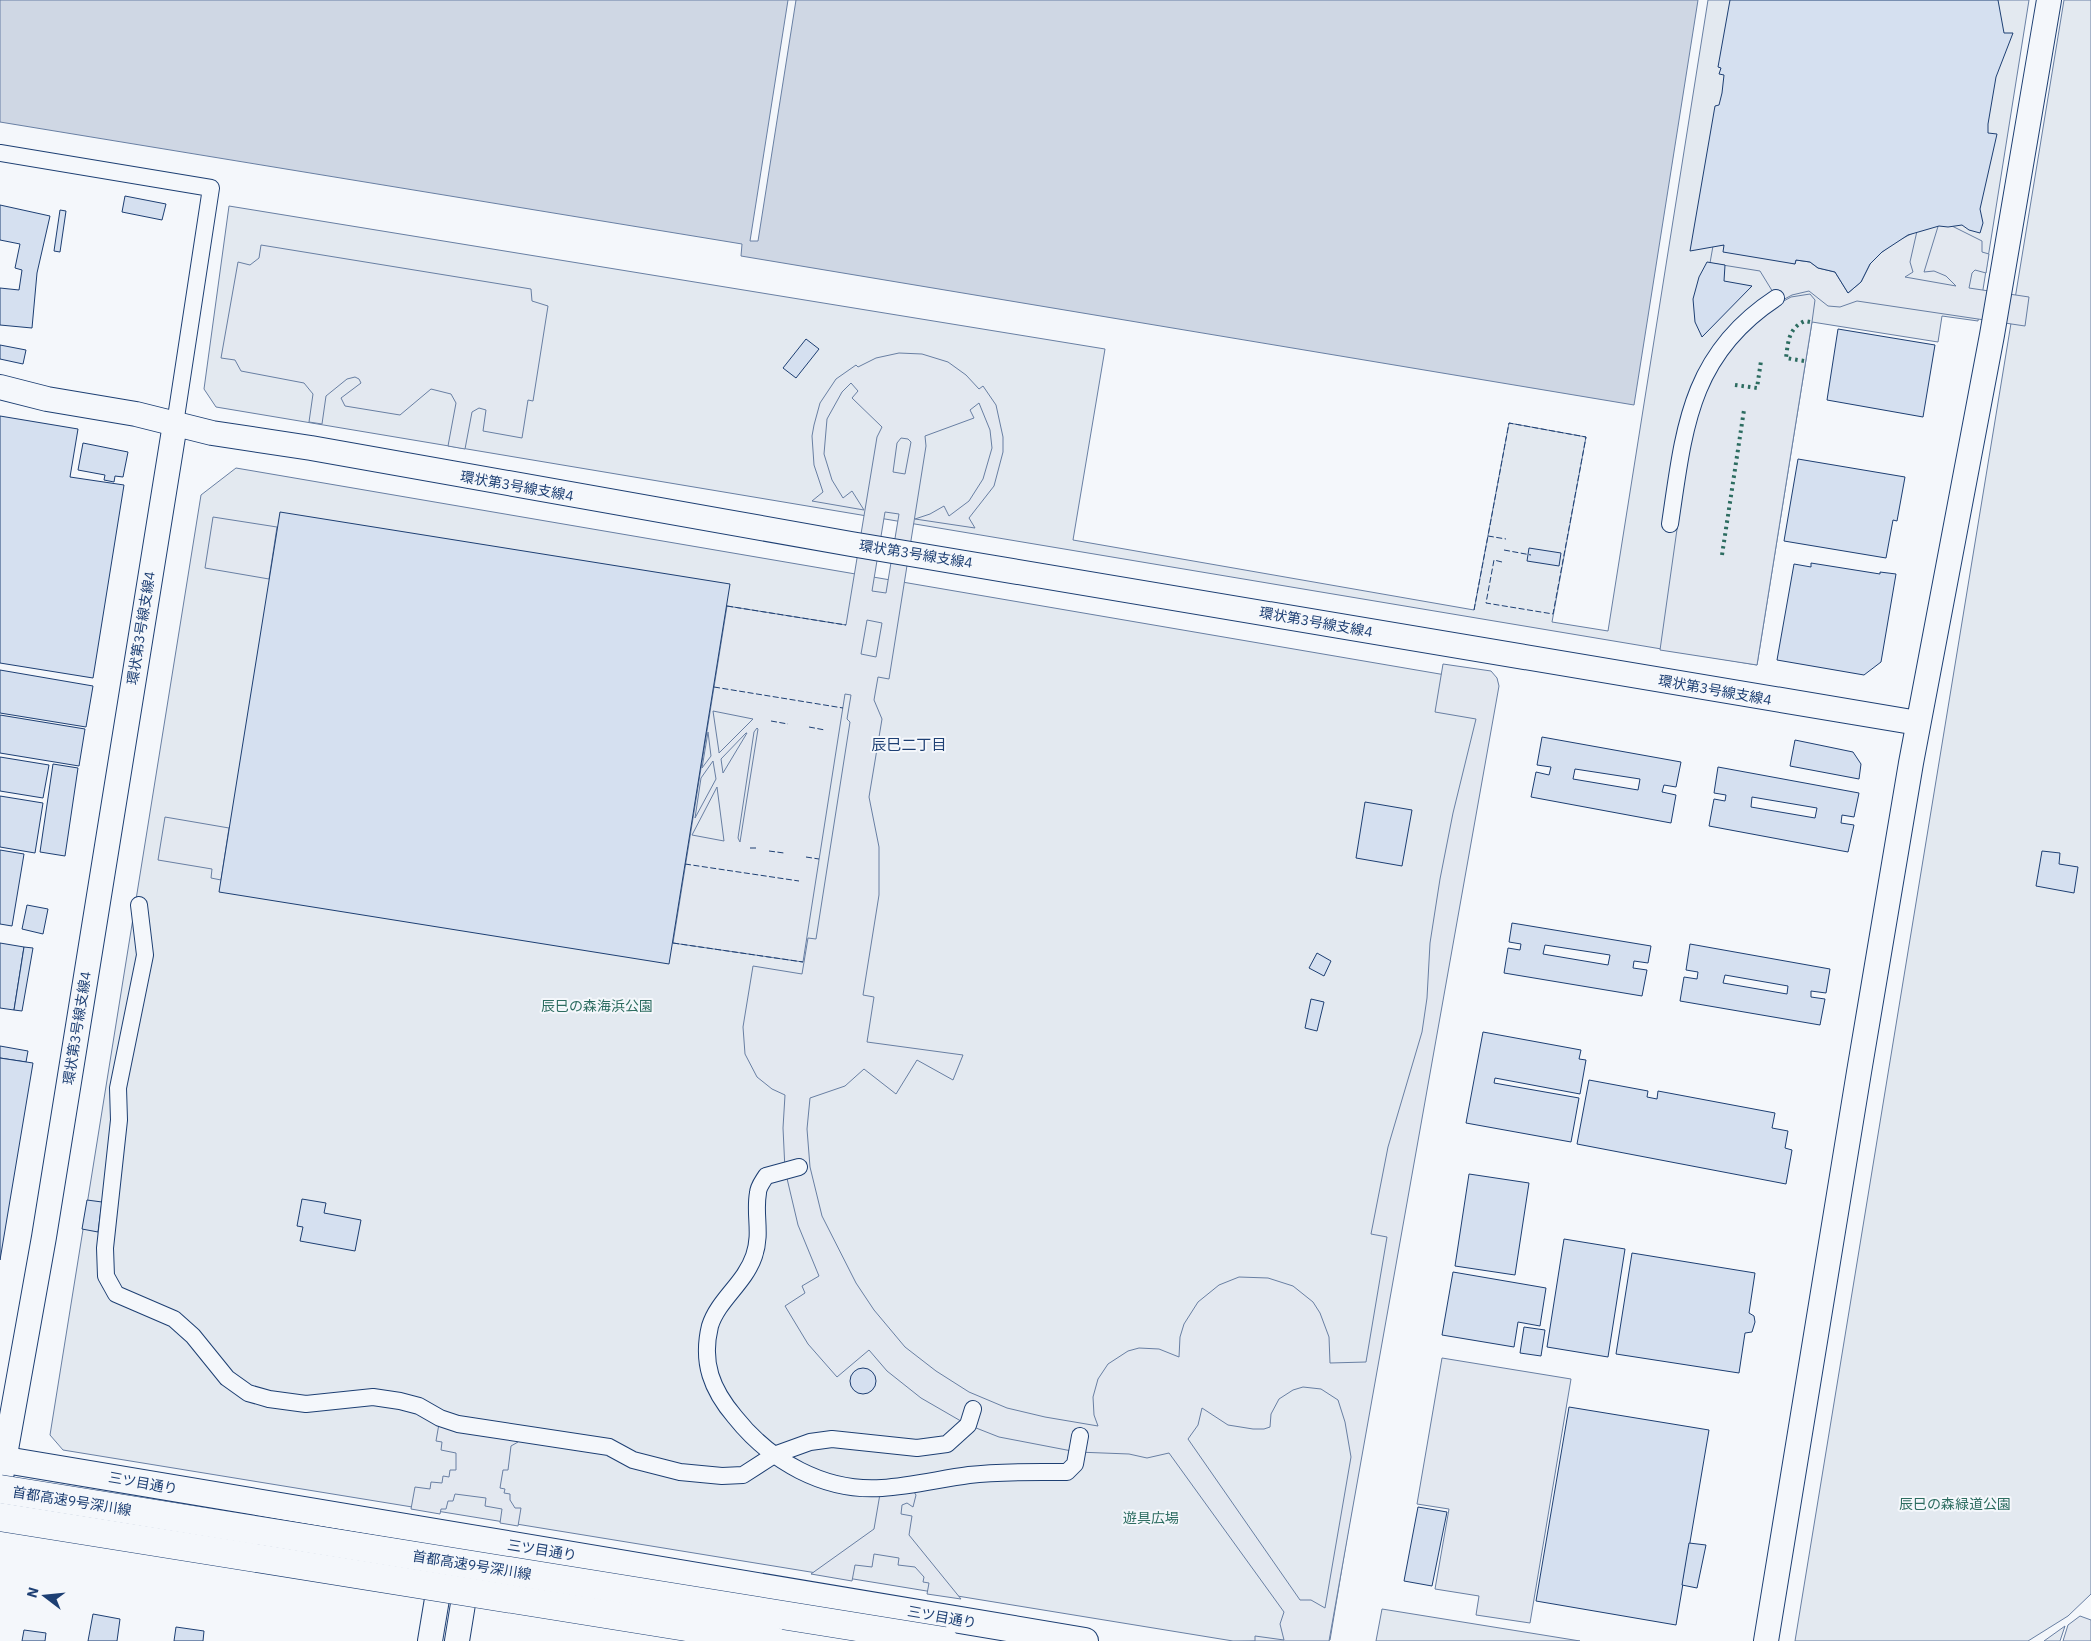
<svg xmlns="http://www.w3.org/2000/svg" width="2091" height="1641" viewBox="0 0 2091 1641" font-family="'IBM Plex Sans','Noto Sans JP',sans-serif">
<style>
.green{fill:#e3e9f0;stroke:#687fa3}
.parking{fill:#e3e8f0;stroke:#687fa3;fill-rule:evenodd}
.water{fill:#cfd7e4;stroke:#687fa3}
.pier{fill:#f4f7fb;stroke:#687fa3}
.building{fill:#d5e0f0;stroke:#1d3f73;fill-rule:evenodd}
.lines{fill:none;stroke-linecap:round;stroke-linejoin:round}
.street-casing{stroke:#1d3f73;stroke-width:18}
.secondary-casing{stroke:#1d3f73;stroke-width:26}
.primary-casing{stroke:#1d3f73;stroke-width:28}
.street{stroke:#f4f7fb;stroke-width:16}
.secondary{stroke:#f4f7fb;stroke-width:24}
.primary{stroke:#f4f7fb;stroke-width:26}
.highway-bridge-casing{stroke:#1d3f73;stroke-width:29;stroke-linecap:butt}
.highway-bridge{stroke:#f4f7fb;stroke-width:28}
.hedge{stroke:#2c6c60;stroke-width:4;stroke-dasharray:2.5 4;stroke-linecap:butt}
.fence{stroke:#1d3f73;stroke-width:1;stroke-dasharray:6 2.5;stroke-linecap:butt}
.labels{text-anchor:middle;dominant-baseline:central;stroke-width:4;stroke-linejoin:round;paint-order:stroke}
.street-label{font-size:14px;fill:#1d3f73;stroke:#f4f7fb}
.park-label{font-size:14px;fill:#2c6c60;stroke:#f4f7fb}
.neighbourhood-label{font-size:15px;fill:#1d3f73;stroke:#f4f7fb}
</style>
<rect width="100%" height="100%" fill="#f4f7fb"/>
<!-- green -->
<g class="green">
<polygon points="1708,0 2029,0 1978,321 1942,316 1938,342 1812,322 1757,665 216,407 204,389 229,206 1105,349 1073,540 1474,610 1509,423 1586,437 1552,622 1608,631"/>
<polygon points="2064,0 2091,0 2091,1594 2068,1616 2028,1641 1795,1641"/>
<polygon points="236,468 1469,679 1486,700 1330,1640 1233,1641 63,1450 50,1435 201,495"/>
<polygon points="1382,1609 1580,1641 1376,1641"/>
<polygon points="2065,1626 2060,1641 2044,1641"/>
</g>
<!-- parking -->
<g class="parking">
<polygon points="1940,220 1982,241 1982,252 1989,254 1986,273 1975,270 1972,273 1969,288 2029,297 2025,326 1857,301 1840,307 1828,306 1809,291 1792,295 1779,302 1760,271 1710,263 1713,246 1724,245 1795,264 1796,260 1810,262 1818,268 1835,272 1848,293 1861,282 1870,264 1882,252 1895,242 1917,231 1910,262 1913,272 1905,277 1956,286 1946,276 1934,271 1924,272"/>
<polygon points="261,245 531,289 532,301 548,306 533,401 528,400 522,438 483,431 486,410 479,408 472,412 465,449 448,446 456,403 451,394 431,389 400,415 345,406 341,398 361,383 359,379 355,377 347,379 326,396 322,424 309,422 313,394 304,383 241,371 235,360 221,358 238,262 250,265 259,258"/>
<polygon points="1810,294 1815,300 1812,322 1757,665 1660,650 1691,430 1716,367 1740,336 1773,307 1791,297"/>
<path d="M899,353L922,354L948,362L966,375L979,389L983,386L996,405L1003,437V452L994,486L969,518L975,528L915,519L930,514L944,506L949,516L969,501L983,479L992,448L990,430L979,403L970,410L974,418L925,436L926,446L889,679L878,677L874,700L882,719L869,797L879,847V895L863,995L874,997L867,1042L963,1055L953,1080L917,1060L896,1094L864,1069L845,1086L810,1098L807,1129L810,1167L822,1216L856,1283L874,1310L905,1347L936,1371L969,1392L1007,1408L1045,1417L1098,1426L1094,1415L1093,1397L1098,1379L1108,1364L1128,1351L1139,1348L1159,1349L1179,1357L1180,1337L1184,1324L1198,1302L1219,1285L1239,1277L1268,1278L1293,1286L1313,1302L1320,1313L1329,1337L1330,1363L1366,1362L1387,1237L1371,1234L1388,1147L1422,1032L1427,998L1430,943L1440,879L1453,813L1476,719L1435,712L1443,664L1491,671L1497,678L1499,686L1329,1641H1255V1636L1284,1640L1280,1624L1284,1612L1169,1453L1147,1458L1129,1454L1077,1452L999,1437L966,1424L921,1398L887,1371L869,1350L837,1377L808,1344L785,1306L805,1293L802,1286L819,1276L798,1225L785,1170L783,1128L785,1095L772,1089L757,1077L745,1054L743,1027L753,966L802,974L808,938L816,939L850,722L847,719L851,695L845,694L803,962L673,943L727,606L846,625L877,437L882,427L852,398L858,391L851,383L842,392L827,419L824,454L832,480L843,498L852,491L864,510L812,501L823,492L814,465L812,436L814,425L820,403L836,379L856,365L858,367L876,358ZM901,438L908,439L911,442L905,474L893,472L897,443ZM885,512L899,514L886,593L872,591ZM867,620L882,623L876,657L861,654ZM713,711L753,719L719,753V752ZM757,728L758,729L740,842L738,838L754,732ZM708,732L711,756L702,768ZM746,733H747L723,773L721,759ZM713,761L716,779L695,818L701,778ZM717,787L724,841L692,835ZM1303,1387L1321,1389L1338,1400L1345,1422L1351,1457L1325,1608L1311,1600H1300L1188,1439L1198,1425L1202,1408L1228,1425L1253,1429H1264L1270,1427L1271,1414L1279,1399L1293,1390Z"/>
<polygon points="213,517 277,527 269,579 205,568"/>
<polygon points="165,817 229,828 221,880 211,878 212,869 158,860"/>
<polygon points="1442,1358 1571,1379 1530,1623 1476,1615 1479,1596 1435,1589 1449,1509 1417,1504"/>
<polygon points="440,1418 519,1434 518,1442 511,1446 508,1470 503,1470 500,1488 505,1489 504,1493 510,1494 510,1500 515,1508 521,1508 518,1526 500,1523 502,1509 485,1506 486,1498 455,1494 453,1501 448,1501 446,1509 441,1509 440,1514 411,1509 415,1487 430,1489 431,1482 442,1483 443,1476 449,1477 450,1470 456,1470 456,1453 441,1450 442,1442 436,1441"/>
<polygon points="881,1488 912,1489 916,1495 913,1507 907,1503 902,1505 901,1514 912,1516 909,1535 961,1599 927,1594 929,1583 923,1582 924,1577 915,1567 898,1565 899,1558 874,1554 872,1567 855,1565 852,1581 811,1574 874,1529"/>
<polygon points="2080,1616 2091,1620 2091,1641 2063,1641 2068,1625"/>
</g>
<!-- water -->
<polygon class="water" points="0,0 1698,0 1634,405 741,256 742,244 0,122"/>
<!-- pier -->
<polygon class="pier" points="788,0 796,0 758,241 750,241"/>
<!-- building -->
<g class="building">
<polygon points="1730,0 1998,0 2004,33 2013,33 1996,77 1988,124 1988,133 1997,134 1980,209 1983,223 1980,233 1969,230 1962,225 1948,227 1939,226 1908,235 1882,252 1870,264 1861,282 1848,293 1835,272 1818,268 1810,262 1796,260 1795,264 1723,252 1724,245 1690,251 1715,106 1719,105 1722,93 1724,75 1719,74 1721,68 1718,67"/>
<polygon points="125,196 166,204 162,220 122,212"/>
<polygon points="0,205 50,216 37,273 32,328 0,325 0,288 19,290 22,270 15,268 20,244 0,240"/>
<polygon points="60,210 66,211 60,252 54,251"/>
<polygon points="1707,262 1725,265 1724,281 1752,286 1702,337 1695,322 1693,299 1699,277"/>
<polygon points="1838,329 1935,345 1923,417 1827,400"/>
<polygon points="806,339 819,349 796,378 783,368"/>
<polygon points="0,345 26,350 23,364 0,359"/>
<polygon points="0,416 78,429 70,477 124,485 93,678 0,663"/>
<polygon points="83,443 128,452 123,477 115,476 114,482 104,480 105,475 78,470"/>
<polygon points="1798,459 1905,477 1897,521 1893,520 1886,558 1784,541"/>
<polygon points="280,512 730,584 669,964 219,892"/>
<polygon points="1529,548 1561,553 1559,566 1527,561"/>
<polygon points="1811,563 1880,574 1880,572 1896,574 1881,662 1864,675 1777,660 1794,564 1811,567"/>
<polygon points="0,670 93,686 86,727 0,713"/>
<polygon points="0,715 85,729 79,766 0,753"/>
<path d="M1542,737L1681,762L1676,787L1664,785L1662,792L1676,795L1671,823L1531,797L1536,772L1549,775L1551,767L1537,765ZM1575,769L1640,779L1638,790L1573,779Z"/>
<polygon points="1795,740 1853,752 1861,764 1859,779 1790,766"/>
<polygon points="0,757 49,765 43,798 0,791"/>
<polygon points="53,764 78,768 65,856 40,852"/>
<path d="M1718,767L1859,793L1854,817L1842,815L1841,823L1854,825L1848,852L1709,826L1714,799L1725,801L1726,795L1714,793ZM1752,797L1817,808L1815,818L1751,807Z"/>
<polygon points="0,796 43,803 35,853 0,847"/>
<polygon points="1365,802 1412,810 1402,866 1356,858"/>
<polygon points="0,850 24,854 12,926 0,924"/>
<polygon points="2042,851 2060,853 2059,864 2078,867 2074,893 2036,886"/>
<polygon points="27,905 48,909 43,934 22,929"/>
<path d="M1512,923L1651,946L1648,963L1634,961L1633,968L1647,970L1642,996L1504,973L1508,948L1520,950L1521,944L1509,942ZM1545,945L1610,955L1608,965L1543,954Z"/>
<polygon points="0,943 24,947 14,1010 0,1008"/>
<path d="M1690,944L1830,969L1826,993L1811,991V997L1825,999L1820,1025L1680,1001L1684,977L1697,979L1698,972L1686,970ZM1725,975L1788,986L1787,994L1723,983Z"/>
<polygon points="24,947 33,948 22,1011 14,1010"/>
<polygon points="1317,953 1331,961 1324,976 1309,968"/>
<polygon points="1311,999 1324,1002 1317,1031 1305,1028"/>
<polygon points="1483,1032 1581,1050 1579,1059 1586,1060 1580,1094 1495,1078 1494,1083 1579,1098 1571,1142 1466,1123"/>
<polygon points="0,1046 28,1051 26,1062 0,1058"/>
<polygon points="0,1058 33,1063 0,1260"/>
<polygon points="1589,1080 1648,1091 1647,1097 1657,1099 1658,1091 1775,1113 1772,1128 1788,1131 1785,1148 1792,1150 1786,1184 1577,1144"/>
<polygon points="1469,1174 1529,1183 1515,1275 1455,1266"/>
<polygon points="302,1199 326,1203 324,1213 361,1220 355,1251 300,1241 303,1227 297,1226"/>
<polygon points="87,1200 102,1202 98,1232 82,1229"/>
<polygon points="1564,1239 1625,1249 1608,1357 1547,1347"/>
<polygon points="1632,1253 1755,1273 1749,1313 1754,1316 1755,1322 1752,1332 1745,1333 1739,1373 1616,1354"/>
<polygon points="1453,1272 1546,1288 1540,1326 1518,1322 1514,1347 1442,1335"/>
<polygon points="1524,1327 1545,1330 1541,1356 1520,1353"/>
<circle cx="863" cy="1381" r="13"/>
<polygon points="1569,1407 1709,1430 1676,1625 1536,1601"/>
<polygon points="1418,1507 1447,1512 1432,1586 1404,1581"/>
<polygon points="1689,1543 1706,1545 1697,1588 1682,1585"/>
<polygon points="93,1614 120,1619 117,1641 88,1641"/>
<polygon points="176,1627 204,1631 203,1641 174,1641"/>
<polygon points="24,1630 46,1633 45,1641 22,1641"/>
</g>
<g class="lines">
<defs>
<g id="street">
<polyline points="0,153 211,188 175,424"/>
<path d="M1670,524C1684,430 1689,355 1776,298"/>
<polyline points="139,905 145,955 118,1088 119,1120 105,1248 106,1276 116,1294 174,1319 193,1336 227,1378 248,1393 269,1399 306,1404 373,1397 400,1401 419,1406 440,1418 458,1424 609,1447 633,1460 680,1472 722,1476 743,1475 774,1455 810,1442 832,1439 917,1448 947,1444 968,1425 973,1409"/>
<path d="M799,1167L766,1176C763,1181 758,1187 758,1193C754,1214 762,1233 754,1256C745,1283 718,1300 710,1326C701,1363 712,1390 735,1417C770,1461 824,1492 882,1488C911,1486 940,1479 969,1475C1001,1471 1035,1472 1067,1472L1075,1464L1080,1436"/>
</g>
<g id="secondary">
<polyline points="0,387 47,399 136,414 212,433 311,448 851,544 1918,723"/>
<polyline points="0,1483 44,1237 175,424"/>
<polyline points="430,1641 442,1569"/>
<polyline points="457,1641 468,1573"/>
<polyline points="1766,1641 1859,1072 1911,763 1992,335 2049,0"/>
</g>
<polyline id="primary" points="0,1459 1085,1641"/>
</defs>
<!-- street casing -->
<use href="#street" class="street-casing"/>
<!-- secondary casing -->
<use href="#secondary" class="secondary-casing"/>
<!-- primary casing -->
<use href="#primary" class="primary-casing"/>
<!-- street -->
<use href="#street" class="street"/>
<!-- secondary -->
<use href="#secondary" class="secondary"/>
<!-- primary -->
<use href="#primary" class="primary"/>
<defs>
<g id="highway-bridge">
<polyline points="0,1489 944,1641"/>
<polyline points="0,1517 774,1641"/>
</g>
</defs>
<!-- highway-bridge casing -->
<use href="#highway-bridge" class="highway-bridge-casing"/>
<!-- highway-bridge -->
<use href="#highway-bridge" class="highway-bridge"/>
<!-- hedge -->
<g class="hedge">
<path d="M1804,361L1786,358C1788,343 1788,328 1805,321L1810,322"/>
<polyline points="1735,385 1757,388 1761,361"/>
<polyline points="1722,555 1744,410"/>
</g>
<!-- fence -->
<g class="fence">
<polyline points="1504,550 1531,555"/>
<polyline points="1502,562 1494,560 1486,603 1553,614 1586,437 1509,423 1488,536 1506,539"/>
<polyline points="727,606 846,625"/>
<polyline points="1474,610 1488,536"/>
<polyline points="714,687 843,708"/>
<polyline points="771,721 788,724"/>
<polyline points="809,727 825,730"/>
<polyline points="750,848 756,848"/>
<polyline points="769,851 784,853"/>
<polyline points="806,857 819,859"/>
<polyline points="685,864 799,881"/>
<polyline points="673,943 803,962"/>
</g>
</g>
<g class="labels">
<!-- street labels -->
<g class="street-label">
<text transform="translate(517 486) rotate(10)">環状第3号線支線4</text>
<text transform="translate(916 554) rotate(9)">環状第3号線支線4</text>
<text transform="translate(1316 622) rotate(10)">環状第3号線支線4</text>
<text transform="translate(141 628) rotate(-81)">環状第3号線支線4</text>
<text transform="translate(1715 690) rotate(10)">環状第3号線支線4</text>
<text transform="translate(77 1028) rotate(-81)">環状第3号線支線4</text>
<text transform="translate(143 1483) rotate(10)">三ツ目通り</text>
<text transform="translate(72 1501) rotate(9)">首都高速9号深川線</text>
<text transform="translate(542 1550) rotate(9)">三ツ目通り</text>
<text transform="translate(472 1565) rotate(9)">首都高速9号深川線</text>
<text transform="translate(942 1617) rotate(10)">三ツ目通り</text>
</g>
<!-- park labels -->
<g class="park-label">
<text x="597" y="1006">辰巳の森海浜公園</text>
<text x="1955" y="1504">辰巳の森緑道公園</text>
<text x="1151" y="1518">遊具広場</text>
</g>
<!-- neighbourhood labels -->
<g class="neighbourhood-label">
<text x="909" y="744">辰巳二丁目</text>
</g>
</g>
<!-- north arrow -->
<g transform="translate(45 1596) rotate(286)" stroke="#f4f7fb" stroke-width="4" paint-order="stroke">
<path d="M0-4L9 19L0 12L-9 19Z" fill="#1d3f73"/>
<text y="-8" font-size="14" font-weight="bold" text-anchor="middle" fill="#1d3f73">N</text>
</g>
</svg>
